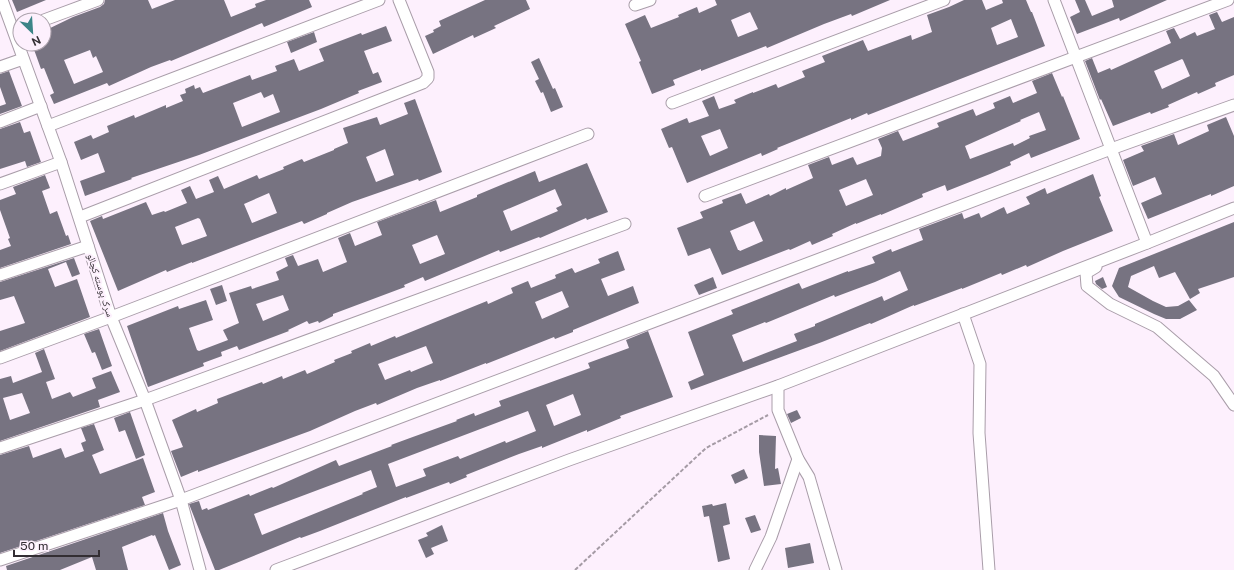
<svg xmlns="http://www.w3.org/2000/svg" width="1234" height="570" viewBox="0 0 1234 570" font-family="'Public Sans','Noto Naskh Arabic',sans-serif">
<style>
.building{fill:#777381;fill-rule:evenodd}
.lines{fill:none;stroke-linecap:round;stroke-linejoin:round}
.minor-casing{stroke:#a99da9;stroke-width:13}
.path{stroke:#a59ba5;stroke-width:2;stroke-dasharray:4 2;stroke-linecap:butt}
.minor{stroke:#fff;stroke-width:11}
.labels{text-anchor:middle;dominant-baseline:central;stroke-width:4;stroke-linejoin:round;paint-order:stroke}
.street-label{font-size:10px;fill:#332e33;stroke:#fdf0fd}
</style>
<rect width="100%" height="100%" fill="#fdf0fd"/>
<!-- building -->
<g class="building">
<polygon points="12,0 46,0 17,12"/>
<path d="M105,0H148L152,9L175,0H224L231,17L256,7L255,4L266,0H309L312,7L264,27L262,23L171,61L170,60L151,67L109,86L107,83L54,104L50,95L54,93L44,68L41,69L32,44H44V31L73,17L100,7L104,4ZM90,50L93,58L96,56L103,72L74,84L64,60Z"/>
<polygon points="485,0 526,0 530,9 494,26 496,28 474,38 473,35 433,54 425,36 434,32 433,30 441,26 439,21"/>
<path d="M715,0H890L852,16L851,14L824,24L767,48L766,46L701,71V69L673,80L675,85L652,94L639,62L641,61L625,24L645,15L651,28L679,17L678,15L697,7L699,13L717,5ZM750,12L758,29L738,37L731,20Z"/>
<path d="M964,0H982L986,10L1003,3L1002,0H1026L1031,12H1032L1045,46L868,115L867,113L851,120V118L777,148L778,149L762,156L761,153L687,183L672,147L669,148L661,129L687,118L689,123L709,116L702,101L714,96L719,109L736,103L734,100L753,92V93L776,84L778,88L805,77L802,71L825,62L822,56L863,40L868,51L911,35L912,40L932,32L927,15L949,7ZM1011,19L1018,37L997,45L991,28ZM720,129L728,148L710,156L701,136Z"/>
<polygon points="1075,0 1085,0 1092,16 1114,7 1112,0 1167,0 1120,21 1119,18 1077,34 1070,17 1080,12"/>
<path d="M1217,12L1222,22L1234,17V75L1215,83L1216,86L1198,94L1197,92L1168,105L1169,107L1151,114L1150,112L1113,126L1101,99L1100,100L1085,61L1092,58L1098,73L1110,68L1111,70L1171,43L1166,31L1174,28L1180,39L1195,32L1197,36L1215,29L1209,15ZM1182,59L1183,60L1190,76L1162,89L1154,71Z"/>
<path d="M386,26L392,41L364,51L373,74L378,72L382,82L358,91L359,93L321,109L199,155L131,178L132,179L85,196L80,181L105,172L98,153L81,160L74,142L91,135L93,139L109,132L107,126L134,115L135,118L166,105V108L183,101L180,95L186,93L185,89L194,85L195,89L200,87L203,93L250,75L252,80L277,71L275,66L294,59L299,71L324,61L319,49L361,33L362,35ZM261,92L264,98L273,94L280,112L242,127L233,103Z"/>
<polygon points="314,32 317,42 291,53 287,42"/>
<polygon points="539,58 553,89 555,88 563,107 551,112 543,92 541,93 535,81 539,79 531,62"/>
<polygon points="9,71 22,106 0,114 0,106 6,104 0,87 0,74"/>
<path d="M1052,73L1062,97L1063,96L1080,139L1031,158L1029,153L1010,162L1011,165L990,174L947,191L945,185L922,194L923,197L881,215V214L856,224V223L832,234L833,236L812,245L810,241L790,250L789,249L722,275L710,248L688,256L677,228L703,218L700,212L723,203L722,200L741,193L746,204L769,194L770,196L786,188V190L813,178L808,165L829,157L832,165L853,157L857,165L881,156L882,148L878,139L898,131L903,141L939,127L937,123L973,109L976,116L995,108L993,103L1010,96L1013,103L1037,93L1032,81ZM1039,112L1046,130L1029,136L1030,138L1014,146L1013,143L970,159L965,146L1021,121L1020,120ZM866,179L873,195L846,206L839,190ZM754,221L763,241L740,251L739,250H738L730,231Z"/>
<path d="M415,99L442,172L419,181L418,179L352,202L327,213V214L304,224L302,221L192,263V262L167,272L166,270L118,291L90,221L102,216L103,219L146,202L152,215L164,211L165,212L187,203L181,190L190,186L196,199L214,192L209,180L218,176L224,189L257,175L259,179L284,169L283,167L302,159L304,162L334,150V149L348,143L343,128L377,117L380,125L408,114L404,103ZM385,149L394,175L376,182L366,157ZM269,193L277,213L252,223L244,204ZM198,218L200,219L207,236L182,245L175,227Z"/>
<polygon points="1226,117 1234,136 1234,186 1211,196 1211,194 1148,219 1141,203 1162,194 1155,177 1133,186 1123,160 1144,151 1141,146 1174,134 1178,145 1209,131 1207,125"/>
<polygon points="20,122 24,133 30,131 41,162 27,167 25,161 0,169 0,129"/>
<path d="M587,163L608,212L587,220L586,218L540,238L539,237L500,252L499,250L425,281L423,277L404,285L405,287L333,314V316L319,323L318,321L309,324L307,321L288,330L289,331L239,350L237,346L221,352L222,356L203,363L204,366L148,387L127,326L178,306L179,309L206,300L213,320L189,328L197,350L199,351L228,340L223,330L239,323L229,293L251,286L252,289L279,280L276,272L288,266L285,258L293,255L298,266L318,259L323,272L347,262L338,238L350,233L355,246L382,235L377,222L436,200L440,212L477,197V195L535,171L539,182ZM555,189L562,205L556,208L558,211L511,231L503,211ZM437,235L445,254L420,264L412,245ZM283,295L289,310L263,321L256,304Z"/>
<path d="M1093,174L1101,196L1099,197L1113,231L1063,251L1027,267L1026,265L1002,275L1001,273L962,289V288L914,306V305L871,324L870,323L822,342L691,390L688,382L704,375L688,332L733,314L731,310L799,283L802,289L848,271V272L875,263L872,257L891,249L892,252L923,240L919,229L962,213L964,219L979,213L981,218L1004,207L1007,214L1030,204L1026,197L1045,188L1047,194ZM900,271L908,290L884,301L882,296L815,324V326L794,334L797,341L743,362L732,335L765,322L766,323L834,295L835,297L875,282Z"/>
<polygon points="45,175 50,188 42,191 50,214 57,211 66,236 68,235 71,244 0,268 0,250 11,246 8,239 10,238 0,210 0,200 16,194 13,187"/>
<polygon points="1234,222 1234,277 1198,289 1200,293 1190,299 1175,272 1159,278 1154,266 1131,276 1128,287 1153,301 1166,307 1178,306 1189,300 1197,310 1180,319 1166,319 1154,314 1119,297 1112,286 1119,268"/>
<path d="M618,251L625,270L601,279L608,296L633,286L639,303L573,330V332L555,339L554,337L486,364V363L440,381V380L417,388L377,405L376,403L355,411L310,431L198,472V470L181,477L171,451L183,447L172,420L196,409L197,412L218,403L217,399L262,382L263,384L282,376L283,379L305,370L307,374L335,362L334,360L352,353L351,351L370,343L371,346L395,336L396,338L487,301L488,304L513,293L511,288L528,281L531,288L556,278L555,275L572,268L575,273L600,263L598,259ZM562,291L569,307L542,319L535,302ZM426,346L433,363L411,372L410,370L385,380L378,364Z"/>
<polygon points="74,258 80,274 72,277 66,262 48,269 55,287 77,279 90,317 0,351 0,331 25,323 14,296 0,300 0,282"/>
<polygon points="713,277 717,288 699,295 694,285"/>
<polygon points="1103,277 1107,287 1102,289 1096,284 1095,281"/>
<polygon points="222,285 227,301 216,305 210,289"/>
<polygon points="99,329 112,366 102,370 95,352 92,353 84,334"/>
<path d="M648,331L673,397L620,416L621,418L587,432V430L542,448V446L519,454L466,475L467,477L450,484L449,482L406,498V497L320,531L301,538L300,537L219,570H215L189,504L199,501L202,510L207,508L208,510L249,494L250,496L272,487L273,488L336,460L339,466L392,446L391,445L410,438L457,421L456,420L474,413L475,416L501,406L499,401L590,368L588,363L629,348L626,340ZM573,394L581,415L554,426L546,405ZM528,411L536,431L506,443L505,441L460,459L458,456L423,469L426,476L396,487L388,464ZM371,470L377,487L362,493L363,494L262,535L254,514Z"/>
<path d="M44,349L55,379L46,382L52,399L70,392L73,397L96,388L92,378L111,371L120,392L98,400L100,407L0,441V379L11,376L13,383L42,372L35,353ZM22,393L30,413L10,420L3,398Z"/>
<polygon points="797,410 801,418 791,423 787,414"/>
<polygon points="130,412 145,455 136,459 125,430 119,432 114,418"/>
<polygon points="94,424 104,450 92,455 100,474 143,458 155,492 142,497 145,505 0,553 0,455 29,446 33,458 61,448 65,458 84,451 81,443 86,441 81,428"/>
<polygon points="759,435 776,436 775,469 778,468 781,484 764,486 759,452"/>
<polygon points="744,469 748,478 735,484 731,475"/>
<polygon points="726,503 730,524 723,526 730,559 718,562 709,516 704,517 702,506 712,504 713,506"/>
<polygon points="163,513 168,531 181,565 169,570 155,535 153,536 152,535 122,547 128,570 96,570 92,557 60,570 7,570 6,566"/>
<polygon points="755,515 761,530 751,533 745,518"/>
<polygon points="442,525 448,541 431,548 434,554 426,558 418,540 428,536 426,533"/>
<polygon points="810,543 814,563 788,568 785,548"/>
</g>
<g class="lines">
<defs>
<g id="minor">
<polyline points="2,0 61,162 111,317 145,400 181,500 200,570"/>
<polyline points="1054,0 1147,243"/>
<polyline points="635,5 650,0"/>
<polyline points="44,20 98,0"/>
<polyline points="0,67 23,59"/>
<polyline points="672,103 944,0"/>
<polyline points="0,122 41,106"/>
<polyline points="48,126 379,0"/>
<polyline points="0,184 61,162"/>
<polyline points="705,196 1228,0"/>
<polyline points="80,217 423,83 428,78 428,72 399,0"/>
<polyline points="1096,267 1086,273 1087,286 1110,304 1157,327 1214,376 1234,405"/>
<polyline points="0,275 88,246"/>
<polyline points="963,314 980,364 979,433 989,570"/>
<polyline points="0,358 111,317 588,134"/>
<polyline points="778,386 778,410 798,459 809,477 836,570"/>
<polyline points="0,448 145,400 625,224"/>
<polyline points="0,560 181,500 1111,149 1234,105"/>
<polyline points="276,570 569,460 778,386 1147,243 1234,208"/>
<polyline points="755,570 771,537 798,459"/>
</g>
</defs>
<!-- minor casing -->
<use href="#minor" class="minor-casing"/>
<!-- path -->
<polyline class="path" points="575,570 706,448 768,415"/>
<!-- minor -->
<use href="#minor" class="minor"/>
</g>
<g class="labels">
<!-- street labels -->
<g class="street-label">
<text transform="translate(101 285) rotate(72)">سرک پوسته کچالو</text>
</g>
</g>
<!-- north arrow -->
<g transform="translate(32 32) rotate(155)"><circle r="19" fill="#fdf0fd" stroke="#aca2ac"/>
<path d="M0-3L7 15L0 10L-7 15Z" fill="#3c8588"/>
<text y="-6" font-size="11" font-weight="bold" text-anchor="middle" fill="#332e33">N</text>
</g>
<!-- scale -->
<path d="M14 550v6h85v-6" fill="none" stroke="#332e33" stroke-width="2"/>
<text x="20" y="550" font-size="12" fill="#332e33" stroke="#fdf0fd" stroke-width="3" paint-order="stroke">50 m</text>
</svg>
